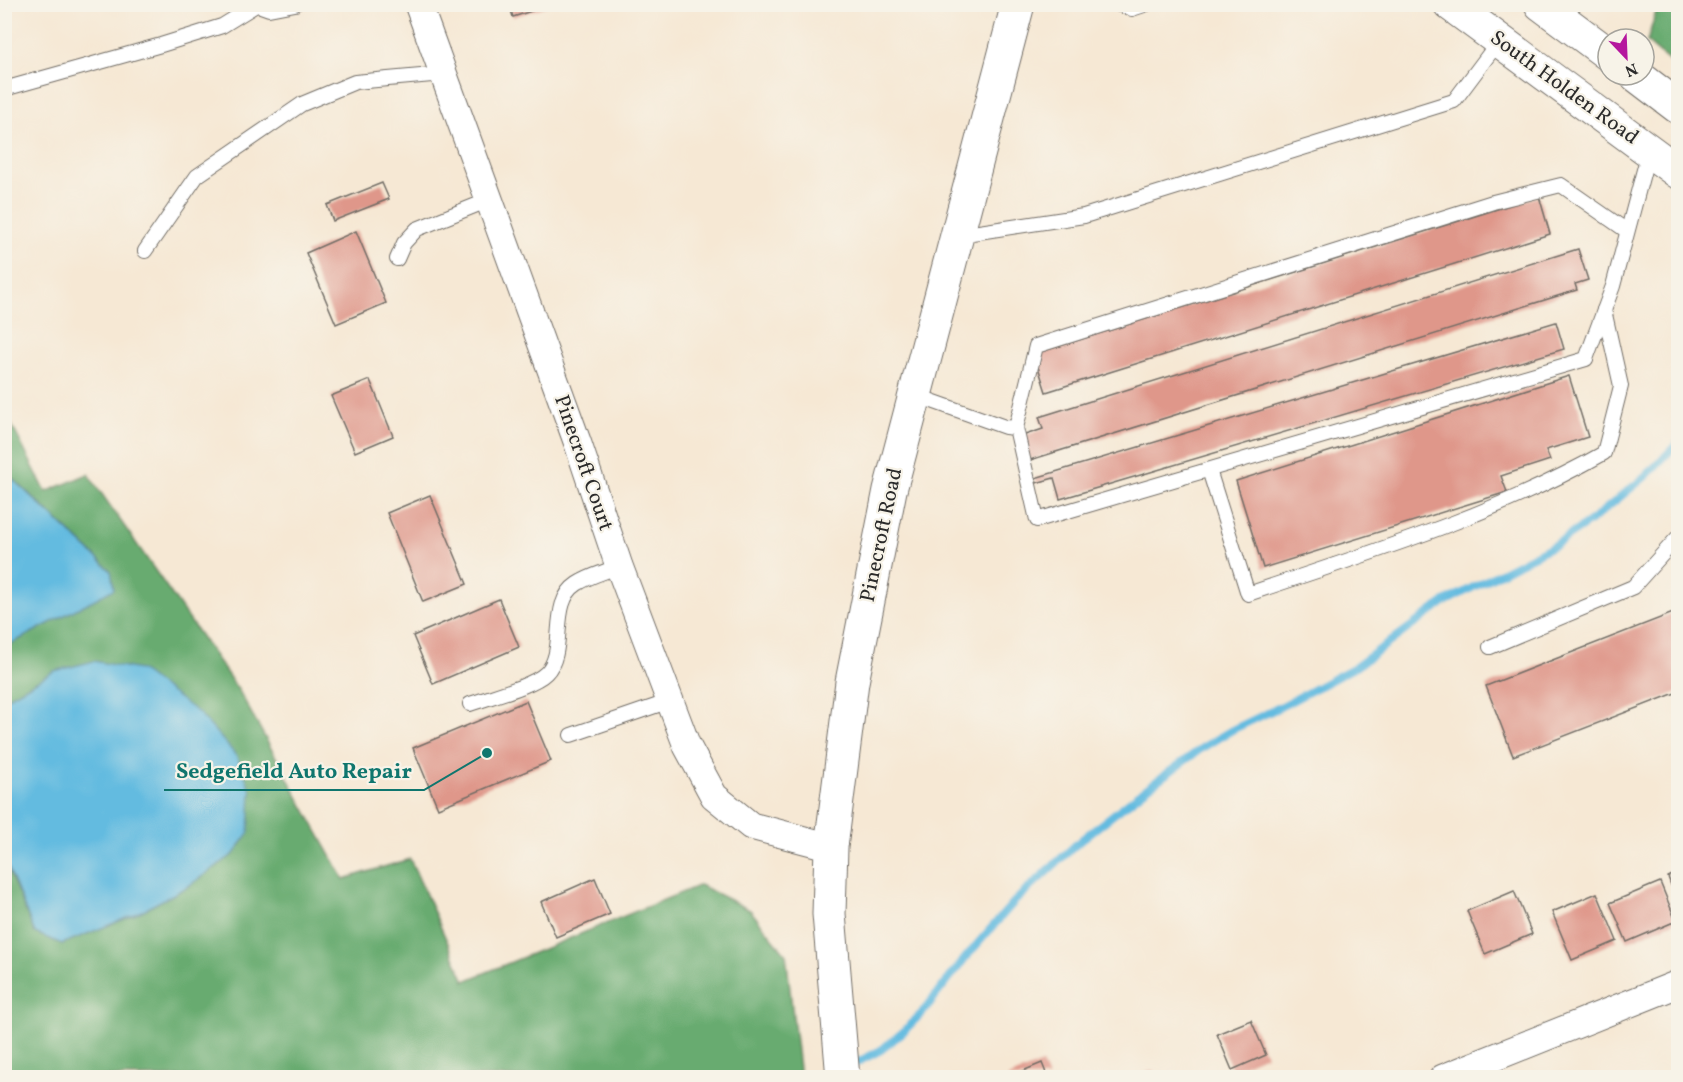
<svg xmlns="http://www.w3.org/2000/svg" width="1683" height="1082" viewBox="0 0 1683 1082" font-family="Vollkorn,serif">
<style>
.forest{fill:#68ab6f;stroke:#4a6b4d;stroke-width:1.5}
.water{fill:#63bbe0;stroke:#477386;stroke-width:1.5}
.lines{fill:none;stroke-linecap:round;stroke-linejoin:round}
.stream{stroke:#63bbe0;stroke-width:8}
.building{fill:#df978a}
.service-casing{stroke:#726d66;stroke-width:16}
.minor-casing{stroke:#726d66;stroke-width:29}
.tertiary-casing{stroke:#726d66;stroke-width:35}
.secondary-casing{stroke:#726d66;stroke-width:35}
.service{stroke:#fff;stroke-width:14}
.minor{stroke:#fff;stroke-width:27}
.tertiary{stroke:#fff;stroke-width:33}
.secondary{stroke:#fff;stroke-width:33}
.labels{text-anchor:middle;dominant-baseline:central;stroke-width:4.5;stroke-linejoin:round;paint-order:stroke}
.street-label{font-size:21px;fill:#2b2b2b;stroke:#f7f3e8}
.leader{fill:none;stroke:#0f766e;stroke-width:2}
.callout-dot{fill:#0f766e;stroke:#f7f3e8;stroke-width:2}
.callout-label{font-size:22px;text-anchor:middle;font-weight:bold;fill:#0f766e;stroke:#f7f3e8;stroke-width:4.5;stroke-linejoin:round;paint-order:stroke}
</style>
<rect width="100%" height="100%" fill="#f7f3e8"/>
<filter id="ink" filterUnits="userSpaceOnUse"><feTurbulence type="fractalNoise" baseFrequency=".0167" numOctaves="2"/><feDisplacementMap in="SourceGraphic" scale="12" xChannelSelector="R" yChannelSelector="G"/><feConvolveMatrix kernelMatrix="1 2 1 2 8 2 1 2 1" color-interpolation-filters="sRGB"/></filter>
<filter id="wash" filterUnits="userSpaceOnUse"><feTurbulence type="fractalNoise" baseFrequency=".008" numOctaves="4" result="noise"/><feDisplacementMap in="SourceGraphic" scale="24" xChannelSelector="R" yChannelSelector="G"/><feGaussianBlur stdDeviation="1.35" result="paint"/><feColorMatrix in="noise" values="0 0 0 0 0 0 0 0 0 0 0 0 0 0 0 0 0 1.4 0 .05"/><feComposite in="paint" operator="in"/></filter>
<g filter="url(#wash)">
<rect width="100%" height="100%" fill="#f6e8d4"/>
<!-- forest -->
<g class="forest">
<polygon points="1658,5 1678,5 1678,69 1647,42"/>
<polygon points="5,412 46,492 88,474 239,691 344,879 410,859 465,981 700,885 750,910 786,954 800,1077 5,1077 4,860 35,933 62,944 134,915 187,887 234,854 54,672 5,699 5,647 113,588 111,571 5,471"/>
</g>
<!-- water -->
<g class="water">
<polygon points="4,471 111,571 114,589 5,647"/>
<polygon points="94,661 140,670 199,713 236,755 251,790 249,833 234,854 187,887 134,915 62,944 35,933 5,860 5,699 54,671"/>
</g>
<g class="lines">
<!-- stream -->
<polyline class="stream" points="850,1066 881,1050 903,1032 922,1013 966,957 1015,901 1081,840 1142,792 1202,748 1232,730 1286,704 1357,666 1443,603 1558,543 1592,520 1646,476 1678,443"/>
</g>
<g id="blocks">
<!-- building -->
<g class="building">
<polygon points="509,4 549,4 550,5 513,17"/>
<polygon points="382,183 389,199 333,221 327,205"/>
<polygon points="1539,196 1550,234 1046,392 1034,354"/>
<polygon points="356,231 386,303 336,324 306,253"/>
<polygon points="1578,249 1588,280 1575,284 1577,290 1030,460 1022,436 1043,429 1039,417"/>
<polygon points="1556,322 1564,349 1060,499 1054,478 1036,483 1035,478"/>
<polygon points="1569,376 1588,437 1546,450 1550,460 1501,476 1507,492 1263,568 1236,481"/>
<polygon points="370,380 393,436 355,452 331,396"/>
<polygon points="430,495 467,584 423,602 387,513"/>
<polygon points="499,599 519,647 433,684 413,636"/>
<polygon points="1678,611 1678,692 1513,756 1486,686"/>
<polygon points="526,701 551,761 438,808 413,748"/>
<polygon points="1678,872 1678,903 1668,877"/>
<polygon points="595,878 610,914 556,937 541,902"/>
<polygon points="1660,882 1676,921 1627,942 1610,903"/>
<polygon points="1514,891 1532,934 1485,954 1467,911"/>
<polygon points="1597,893 1617,941 1572,960 1552,912"/>
<polygon points="1251,1020 1266,1055 1232,1070 1217,1034"/>
<polygon points="1042,1063 1048,1078 1008,1078 1008,1077"/>
<polygon points="1153,1070 1156,1078 1134,1078 1134,1077"/>
</g>
</g>
</g>
<g filter="url(#ink)">
<use href="#blocks" fill-opacity="0" stroke="#726d66" stroke-width="1.5"/>
<g class="lines">
<defs>
<g id="service">
<polyline points="255,4 269,9 295,4"/>
<polyline points="1117,4 1132,9 1147,4"/>
<polyline points="4,89 161,45 222,26 256,5"/>
<polyline points="959,235 1084,216 1454,101 1499,41"/>
<polyline points="145,251 197,176 302,104 355,82 443,74"/>
<polyline points="397,259 404,243 417,229 489,200"/>
<polyline points="915,395 1005,427 1016,428 1037,520 1586,359 1613,286 1649,151"/>
<polyline points="1016,428 1036,346 1493,202 1561,185 1627,231"/>
<path d="M1209,470L1248,594C1369,553 1493,516 1604,453L1621,386L1604,310"/>
<polyline points="1490,647 1633,587 1678,537"/>
<path d="M470,704C489,697 533,686 546,673C568,651 548,603 577,584C589,576 605,572 619,566"/>
<polyline points="571,735 670,701"/>
</g>
<g id="minor">
<polyline points="418,4 578,444 619,566 687,746 714,796 751,826 831,847"/>
<polyline points="1443,1078 1678,984"/>
</g>
<polyline id="tertiary" points="843,1078 829,914 831,847 852,682 890,490 1018,4"/>
<g id="secondary">
<polyline points="1450,4 1678,172"/>
<polyline points="1541,4 1608,54"/>
<polyline points="1636,75 1678,107"/>
</g>
</defs>
<!-- service casing -->
<use href="#service" class="service-casing"/>
<!-- minor casing -->
<use href="#minor" class="minor-casing"/>
<!-- tertiary casing -->
<use href="#tertiary" class="tertiary-casing"/>
<!-- secondary casing -->
<use href="#secondary" class="secondary-casing"/>
<!-- service -->
<use href="#service" class="service"/>
<!-- minor -->
<use href="#minor" class="minor"/>
<!-- tertiary -->
<use href="#tertiary" class="tertiary"/>
<!-- secondary -->
<use href="#secondary" class="secondary"/>
</g>
</g>
<g class="labels">
<!-- street labels -->
<g class="street-label">
<text transform="translate(1564 88) rotate(36)">South Holden Road</text>
<text transform="translate(583 463) rotate(71)">Pinecroft Court</text>
<text transform="translate(882 535) rotate(-78)">Pinecroft Road</text>
</g>
</g>
<!-- callouts -->
<path class="leader" d="M487 753L424 790H164"/>
<circle class="callout-dot" cx="487" cy="753" r="6"/>
<g class="callout-label">
<text x="294" y="778">Sedgefield Auto Repair</text>
</g>
<!-- margin -->
<rect width="1683" height="1082" fill="none" stroke="#f7f3e8" stroke-width="24"/>
<!-- north arrow -->
<g transform="translate(1626 57) rotate(157)"><circle r="28" fill="#f7f3e8" stroke="#a5a39c" stroke-width="1.5"/>
<path d="M0-4.5L10 22L0 15L-10 22Z" fill="#b5179e"/>
<text y="-9" font-size="16" font-weight="bold" text-anchor="middle" fill="#2b2b2b">N</text>
</g>
</svg>
